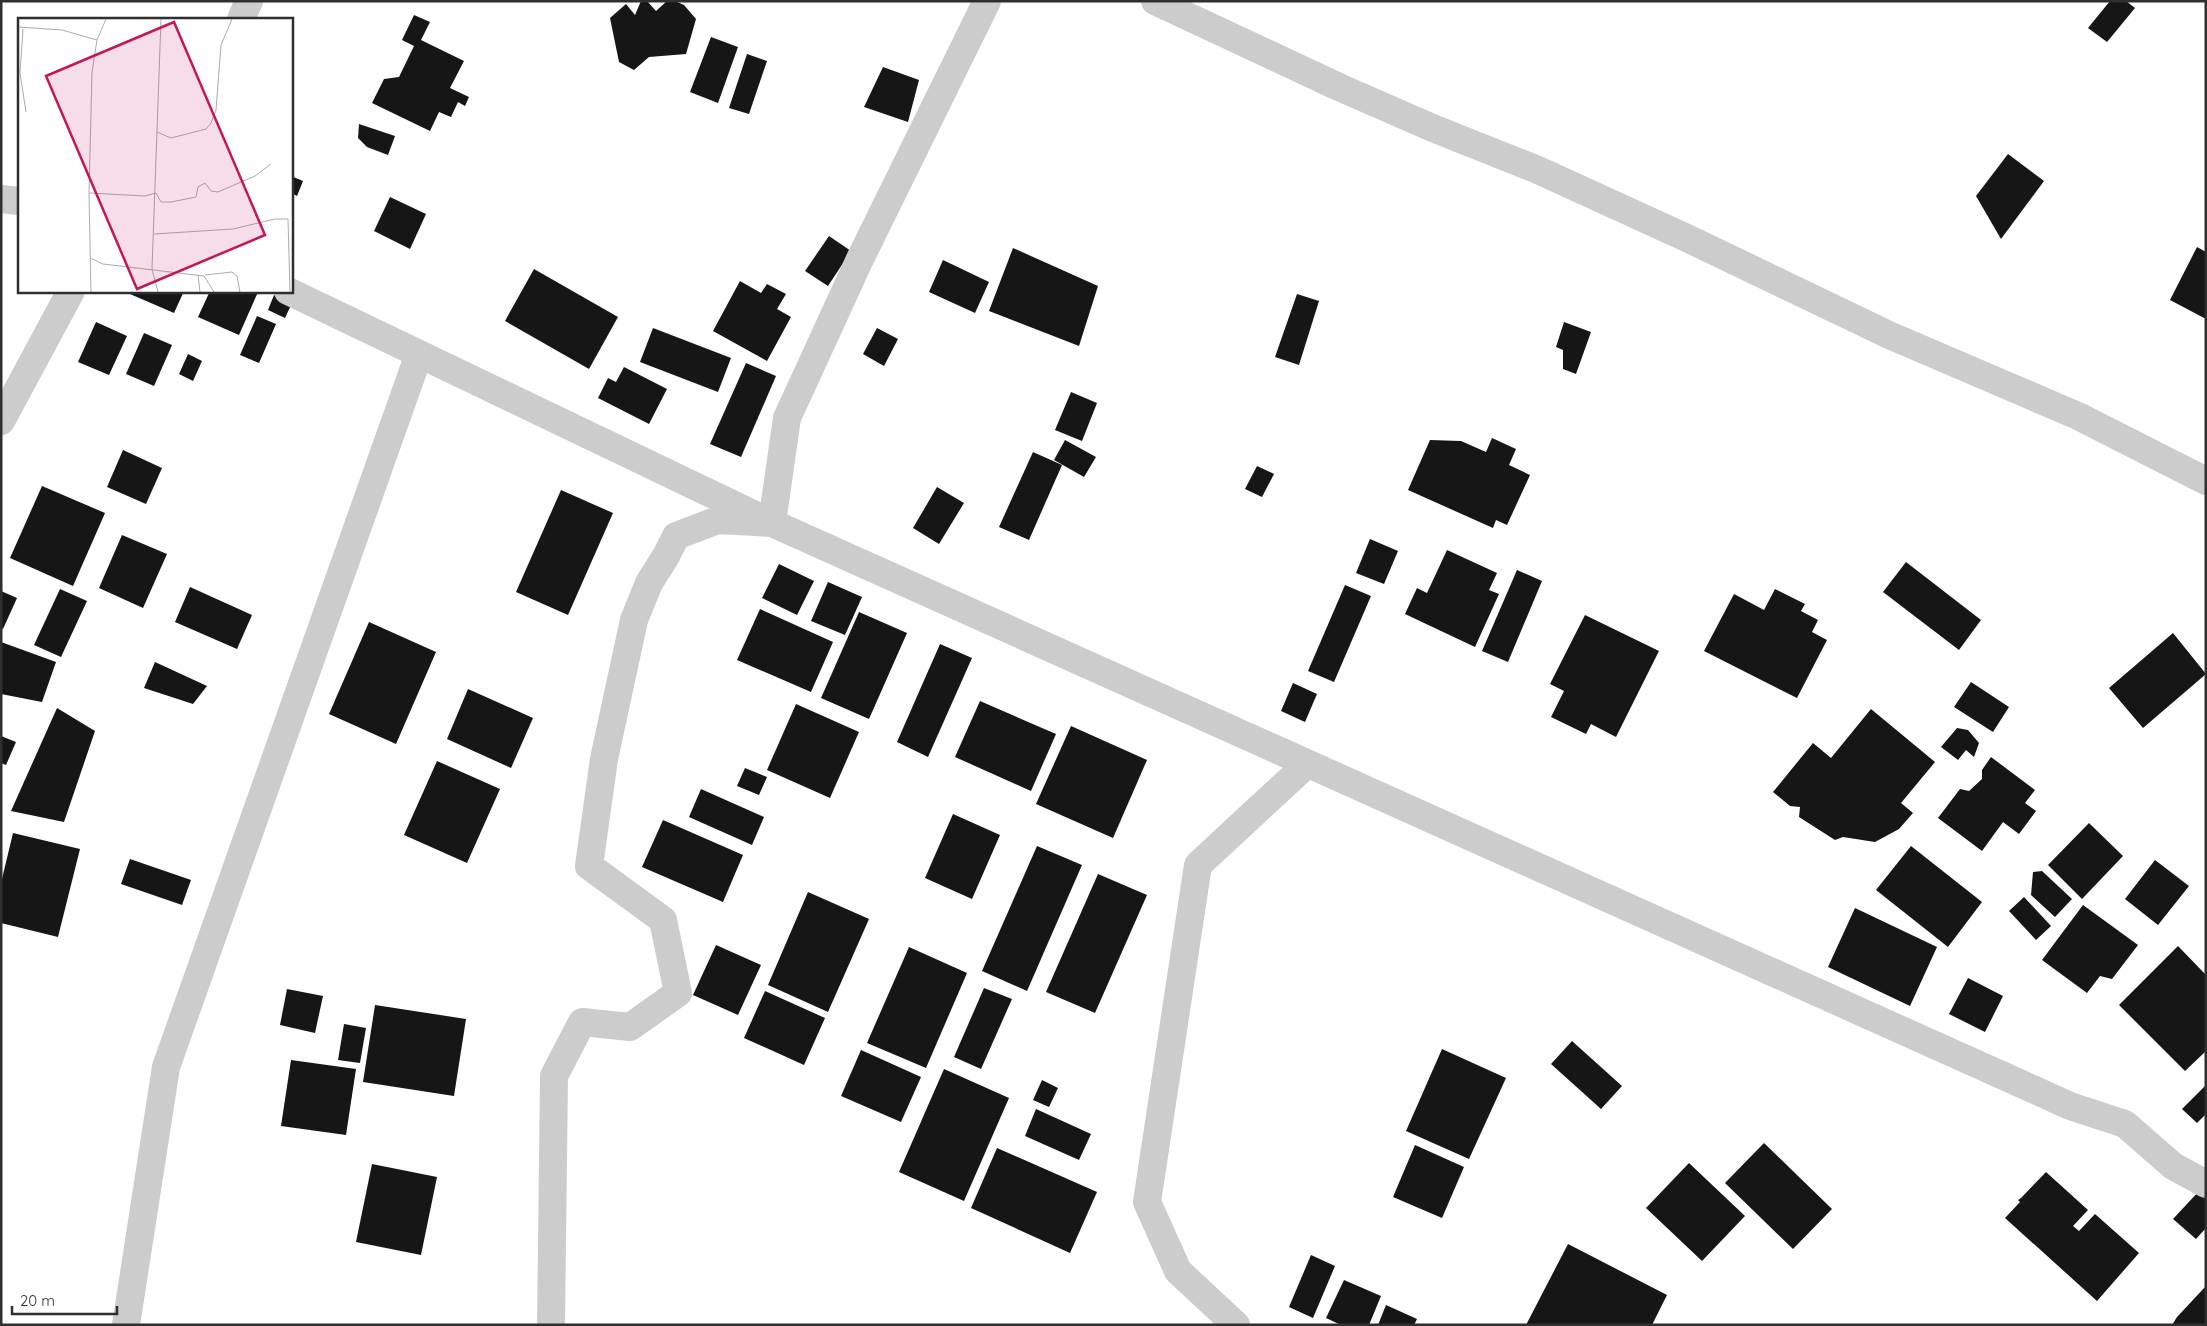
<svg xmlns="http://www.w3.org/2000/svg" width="2207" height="1326" viewBox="0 0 2207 1326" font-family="Quicksand,sans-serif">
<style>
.building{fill:#161616}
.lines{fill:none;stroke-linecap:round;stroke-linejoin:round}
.minor{stroke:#ccc;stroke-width:28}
.inset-road{fill:none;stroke:#acacac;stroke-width:1}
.view{fill:#c2185b;fill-opacity:0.15;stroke:#c2185b;stroke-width:2.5}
.inset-edge{fill:none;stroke:#2f2f2f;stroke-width:2.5}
</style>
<rect width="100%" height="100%" fill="#fff"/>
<!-- building -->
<g class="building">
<polygon points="641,1 647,1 656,11 667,1 675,1 684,5 696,19 686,54 649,57 634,70 619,62 610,18 626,4 635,15"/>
<polygon points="2110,1 2126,1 2135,8 2107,42 2088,28"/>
<polygon points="414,15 430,22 421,40 464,61 450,88 469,97 465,106 458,102 451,117 439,112 430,131 372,103 384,79 399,77 414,46 402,40"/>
<polygon points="711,37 738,47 718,103 690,92"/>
<polygon points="747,54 767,61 749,114 729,108"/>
<polygon points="883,67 919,80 908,122 864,107"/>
<polygon points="359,124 395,136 388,155 367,147 358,138"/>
<polygon points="2008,154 2044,181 2001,239 1976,196"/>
<polygon points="291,176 303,181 297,196 291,193"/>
<polygon points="390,197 426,214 410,249 374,231"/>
<polygon points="829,236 851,251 828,286 805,271"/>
<polygon points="2197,247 2206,252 2206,319 2170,300"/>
<polygon points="1013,248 1098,286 1079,346 989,311"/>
<polygon points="943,260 989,282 975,313 929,292"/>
<polygon points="534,269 618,317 589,369 505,321"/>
<polygon points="740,281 761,293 767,284 786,294 777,309 791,317 767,361 713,331"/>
<polygon points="123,291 184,291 174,313"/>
<polygon points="210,291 258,292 239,335 198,317"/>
<polygon points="1297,294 1319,301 1299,365 1275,357"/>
<polygon points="274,295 292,303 285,318 268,310"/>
<polygon points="257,316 276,324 259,363 240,355"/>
<polygon points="96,322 127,336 109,375 78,362"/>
<polygon points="1564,322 1591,332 1576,374 1563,369 1563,350 1556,347"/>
<polygon points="653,328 731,358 718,392 640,362"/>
<polygon points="877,328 898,339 884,366 863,354"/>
<polygon points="144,333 172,345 154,386 126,374"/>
<polygon points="188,354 202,361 193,381 179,374"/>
<polygon points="746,363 776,376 741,457 710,444"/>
<polygon points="624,367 667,389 649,424 598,398 608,378 616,382"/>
<polygon points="1071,392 1097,403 1082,441 1055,430"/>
<polygon points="1492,438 1516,449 1509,465 1530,475 1507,525 1496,520 1493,528 1408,490 1430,440 1461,441 1486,452"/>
<polygon points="1065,440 1096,457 1084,477 1054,460"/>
<polygon points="123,450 162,468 146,504 107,487"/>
<polygon points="1033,452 1062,465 1029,540 999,527"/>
<polygon points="1257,466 1274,474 1262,497 1245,489"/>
<polygon points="42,486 105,513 73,586 10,558"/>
<polygon points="937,487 964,503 939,544 913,528"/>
<polygon points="561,490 613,513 568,615 516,592"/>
<polygon points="122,535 167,554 143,608 99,588"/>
<polygon points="1370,539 1398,551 1384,584 1356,573"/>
<polygon points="1447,550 1497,573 1489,590 1499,594 1475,647 1405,614 1417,588 1427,593"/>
<polygon points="1906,562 1981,620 1959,650 1883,592"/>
<polygon points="779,564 814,581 797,615 762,598"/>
<polygon points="1517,570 1542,581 1508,662 1482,651"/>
<polygon points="828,582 862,597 845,635 811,621"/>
<polygon points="1345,585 1371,596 1334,682 1308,671"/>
<polygon points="190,587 252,615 237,649 175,622"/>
<polygon points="60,589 87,601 61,657 34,645"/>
<polygon points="1775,589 1805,604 1801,611 1818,620 1812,632 1827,640 1797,698 1704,651 1734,594 1764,610"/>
<polygon points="1,591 17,598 3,629 1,628"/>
<polygon points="760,609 833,642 811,692 737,660"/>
<polygon points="859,612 907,633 869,719 821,698"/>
<polygon points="1585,615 1659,651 1616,737 1591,724 1586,734 1551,717 1564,691 1550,684"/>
<polygon points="369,622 436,652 396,744 329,714"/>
<polygon points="2173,633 2206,674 2143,728 2109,688"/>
<polygon points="1,642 56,662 42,702 1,694"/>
<polygon points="940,644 972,658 928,757 897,742"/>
<polygon points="155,662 207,686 193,704 144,688"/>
<polygon points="1971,682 2009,707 1993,732 1954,707"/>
<polygon points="1293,683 1317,694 1305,722 1281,711"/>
<polygon points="468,689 533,718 511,768 447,739"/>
<polygon points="980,701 1056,734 1031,791 955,757"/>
<polygon points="796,704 859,732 830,798 767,770"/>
<polygon points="57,708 95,731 64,822 11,811"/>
<polygon points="1871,709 1935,762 1901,803 1913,813 1899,829 1875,842 1843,837 1835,840 1799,817 1800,807 1790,806 1773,792 1813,743 1831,758"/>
<polygon points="1071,726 1147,760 1113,838 1036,804"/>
<polygon points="1957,728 1968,730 1979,743 1974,757 1966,750 1958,760 1941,747"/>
<polygon points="1,736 16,742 6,765 1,763"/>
<polygon points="1991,757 2035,790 2025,803 2036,811 2019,834 2003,822 1982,851 1938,818 1960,789 1969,791 1982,779 1982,770"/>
<polygon points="437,761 500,789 467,863 404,835"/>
<polygon points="745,768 767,777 759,795 737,786"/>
<polygon points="701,789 764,817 752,845 689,817"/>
<polygon points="953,814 1000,835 972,899 925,878"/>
<polygon points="663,820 743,855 723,902 642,867"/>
<polygon points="2089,823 2123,856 2082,899 2048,865"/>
<polygon points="13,833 80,849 58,937 1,923 1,883"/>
<polygon points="1037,846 1082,865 1027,991 982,971"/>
<polygon points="1911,846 1982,902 1948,947 1876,890"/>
<polygon points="130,859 191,880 182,905 121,884"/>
<polygon points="2155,860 2189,886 2158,925 2125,899"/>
<polygon points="2042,871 2072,899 2055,917 2031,895 2033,872"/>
<polygon points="1098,874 1147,895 1095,1013 1046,992"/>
<polygon points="808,892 869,919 828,1012 768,985"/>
<polygon points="2024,897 2051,926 2036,940 2009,911"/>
<polygon points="2083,905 2138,945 2112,979 2100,976 2087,993 2042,960"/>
<polygon points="1855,908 1937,947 1910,1006 1828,967"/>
<polygon points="716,945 761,965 738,1015 693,995"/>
<polygon points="2178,946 2206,975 2206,1051 2185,1071 2119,1005"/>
<polygon points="909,947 967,973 926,1068 867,1043"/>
<polygon points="1968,978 2003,996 1985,1032 1949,1014"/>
<polygon points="984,988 1012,999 981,1069 954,1057"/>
<polygon points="287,989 323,996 315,1033 280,1025"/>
<polygon points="765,991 825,1018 804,1065 744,1038"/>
<polygon points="375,1005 466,1019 454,1096 363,1082"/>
<polygon points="344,1024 366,1028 360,1063 338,1060"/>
<polygon points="1572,1041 1622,1086 1601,1109 1551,1064"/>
<polygon points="1442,1049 1506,1078 1469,1159 1406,1131"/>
<polygon points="861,1050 921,1077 901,1122 841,1096"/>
<polygon points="291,1060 356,1069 346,1135 281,1126"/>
<polygon points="944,1069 1009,1098 964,1201 899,1172"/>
<polygon points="1042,1080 1058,1088 1049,1107 1033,1100"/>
<polygon points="2206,1085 2206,1114 2197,1123 2182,1109"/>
<polygon points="1036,1109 1091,1134 1079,1160 1025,1136"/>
<polygon points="1764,1143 1832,1209 1793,1249 1725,1183"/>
<polygon points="1415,1145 1464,1167 1442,1218 1393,1197"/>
<polygon points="997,1148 1097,1192 1070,1253 971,1208"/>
<polygon points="1689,1163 1745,1216 1702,1261 1646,1208"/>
<polygon points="372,1164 437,1177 421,1255 356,1242"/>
<polygon points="2046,1172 2088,1210 2073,1226 2079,1231 2095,1214 2139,1253 2097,1301 2005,1218 2020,1202 2018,1200 2021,1198"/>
<polygon points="2200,1190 2206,1195 2206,1228 2196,1239 2173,1219"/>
<polygon points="1568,1244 1667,1295 1652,1325 1526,1325"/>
<polygon points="1311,1255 1335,1266 1313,1318 1289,1307"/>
<polygon points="1344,1280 1381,1296 1369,1325 1341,1325 1326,1318"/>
<polygon points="2206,1286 2206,1325 2172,1325 2177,1317"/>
<polygon points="1386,1305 1417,1319 1414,1325 1378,1325"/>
</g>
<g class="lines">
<!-- minor -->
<g class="minor">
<polyline points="1155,1 1341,88 1435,129 1538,170 1689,239 1889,335 2078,416 2206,481"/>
<polyline points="241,19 249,1"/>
<polyline points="1,199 19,201"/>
<polyline points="288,291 772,523 2037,1091 2070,1106 2125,1124 2173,1166 2206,1184"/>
<polyline points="1,421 71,291"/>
<polyline points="126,1325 166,1067 419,354"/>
<polyline points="551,1325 554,1076 582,1022 630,1027 678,993 663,920 589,866 604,759 634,620 649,583 666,556 676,536 718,520 772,523 787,418 860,259 987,1"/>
<polyline points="1236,1325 1178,1271 1147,1202 1198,865 1307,764"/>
</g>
</g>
<!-- overview -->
<g transform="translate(18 18)">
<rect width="275" height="275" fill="#fff"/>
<path class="inset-road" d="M0,9L44,12L79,22L88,1M5,11L2,55L8,94M139,114L153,120L188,111L193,105L198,92L203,27L214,1M71,175L127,178L138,175L143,184H153L178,179L180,169L187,165L193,173L200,174L237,158L253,146M136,216L215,211L257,201H270L272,274M72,240L85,246L186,258L196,274M180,257L182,274M187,257L214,254L219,258L222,274M73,274L71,175L74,54L79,22M140,274L134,251L143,1"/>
<path class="view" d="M156,4L247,217L119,271L28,58Z"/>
<rect width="275" height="275" class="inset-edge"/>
</g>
<!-- border -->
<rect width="2207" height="1326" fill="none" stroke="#2f2f2f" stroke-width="5"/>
<!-- scale -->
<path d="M12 1306v8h105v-8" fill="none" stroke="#2f2f2f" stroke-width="2.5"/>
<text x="20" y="1306" font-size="15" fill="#2f2f2f" stroke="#ffffff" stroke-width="4" paint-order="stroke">20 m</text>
</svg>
